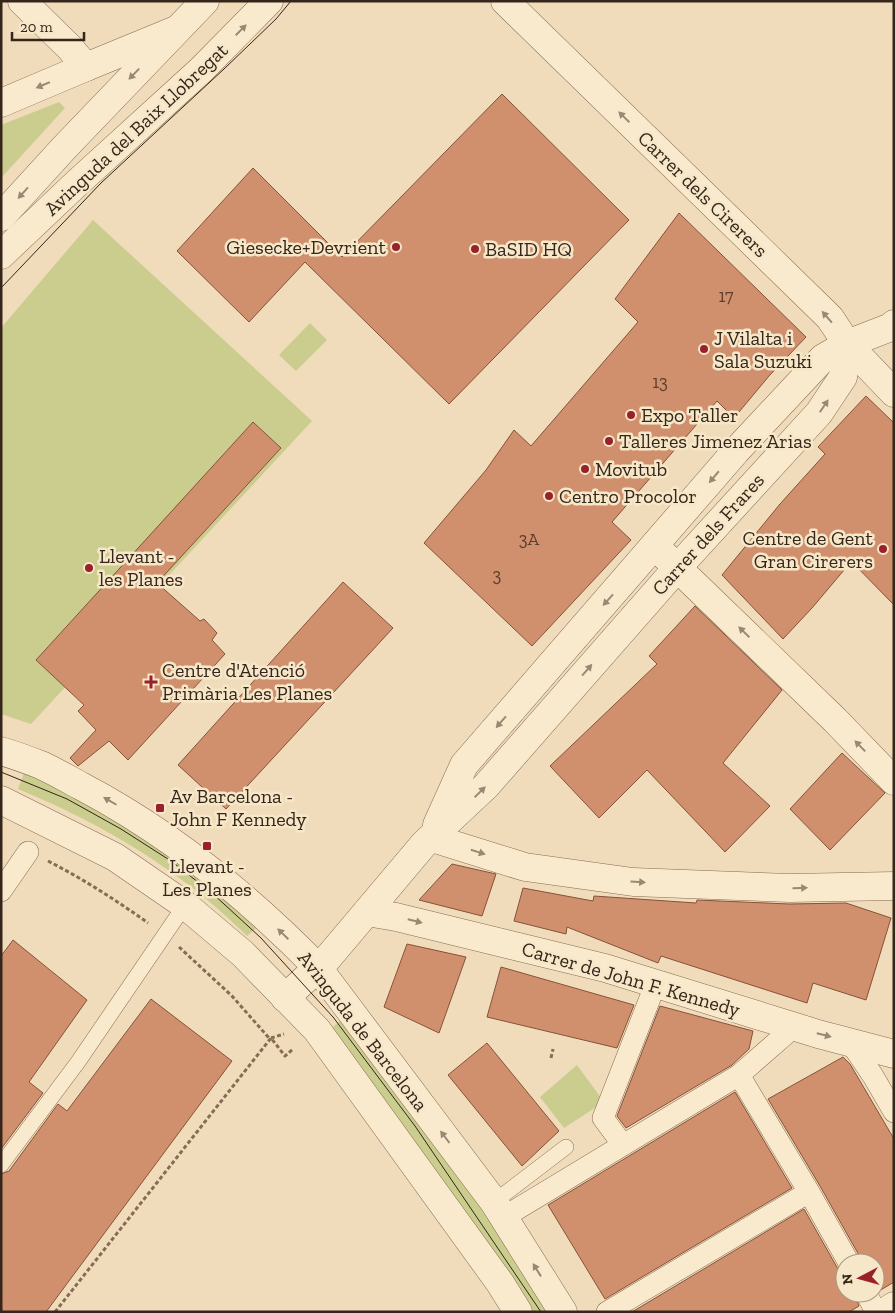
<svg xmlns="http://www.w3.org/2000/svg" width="895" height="1313" viewBox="0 0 895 1313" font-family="'Zilla Slab',serif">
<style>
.green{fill:#cacd8e}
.building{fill:#d0906d;stroke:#875238}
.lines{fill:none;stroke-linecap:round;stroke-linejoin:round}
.service-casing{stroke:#876b54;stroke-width:16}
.pedestrian-casing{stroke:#876b54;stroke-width:22}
.minor-casing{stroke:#876b54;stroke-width:29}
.tertiary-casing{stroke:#876b54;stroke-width:29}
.path{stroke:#876b54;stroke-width:3;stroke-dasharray:4 2.5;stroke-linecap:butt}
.service{stroke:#faeacd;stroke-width:15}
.pedestrian{stroke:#faeacd;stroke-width:21}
.minor{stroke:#faeacd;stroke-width:28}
.tertiary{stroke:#faeacd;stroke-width:28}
.tram{stroke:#35251a;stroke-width:1}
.oneway{fill:#988874}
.poi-dot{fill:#98212a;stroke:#f7e7c9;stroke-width:2}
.labels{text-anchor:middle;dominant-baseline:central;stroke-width:5;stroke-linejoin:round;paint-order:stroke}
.number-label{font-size:18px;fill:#5c402f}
.street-label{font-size:20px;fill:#35251a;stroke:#f7e7c9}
.poi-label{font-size:20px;fill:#35251a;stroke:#f7e7c9;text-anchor:start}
</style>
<rect width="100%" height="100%" fill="#f0dcba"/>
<!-- green -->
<g class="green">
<polygon points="59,102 65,108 1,178 1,125"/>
<polygon points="93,220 312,421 31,724 1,714 1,328"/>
<polygon points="310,323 327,340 296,371 279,355"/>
<path d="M26,768L100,805L261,924L247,936C182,871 103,824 18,789Z"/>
<polygon points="344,1017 459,1173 552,1312 532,1312 467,1214 331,1029"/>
<polygon points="577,1065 604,1102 564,1128 540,1097"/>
</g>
<!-- building -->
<g class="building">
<polygon points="502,94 629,220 449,404 305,262 249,322 177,251 253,168 342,257"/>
<polygon points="679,213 806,337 769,376 734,418 717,401 612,522 631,540 532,646 424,543 486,470 514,430 531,446 638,322 615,299"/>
<polygon points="866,396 894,423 894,605 853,563 851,565 850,563 812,608 783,639 722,575 780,504 825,454 818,447"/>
<polygon points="253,422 281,448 157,583 200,621 204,619 217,633 212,640 225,654 128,760 109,741 78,766 70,758 96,730 78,711 84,705 36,660"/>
<polygon points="343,582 393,628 226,809 178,765"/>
<polygon points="695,606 782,690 723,763 770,806 725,852 647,770 599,818 550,766 657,664 649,656"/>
<polygon points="842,753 885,793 830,850 790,809"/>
<polygon points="452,864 496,874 482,916 419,900"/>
<polygon points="523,888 593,901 594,896 696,903 697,900 789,904 846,903 891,918 866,1000 813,983 807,1003 661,956 658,963 567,927 566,934 514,921"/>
<polygon points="13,940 87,1000 29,1082 43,1093 1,1149 1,956"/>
<polygon points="407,944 466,957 439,1033 384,1007"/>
<polygon points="501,967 634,1005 617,1048 487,1017"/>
<polygon points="151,999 232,1061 46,1312 1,1312 1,1174 9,1171 58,1104 67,1111"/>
<polygon points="660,1006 753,1031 749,1049 732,1065 626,1128 617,1116"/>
<polygon points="487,1043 559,1131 522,1166 448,1075"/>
<polygon points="843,1057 850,1064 894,1139 894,1282 879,1291 875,1285 875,1263 861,1263 860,1257 820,1186 768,1099"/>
<polygon points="735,1092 792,1188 605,1299 548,1205"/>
<polygon points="804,1209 838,1269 845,1274 845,1293 854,1293 859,1306 849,1312 632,1312"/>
</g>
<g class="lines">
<defs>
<g id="service">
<polyline points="1,1165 78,1062 185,905"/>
<polyline points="494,1202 566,1147"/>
</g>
<g id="pedestrian">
<polyline points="1,891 28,852"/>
<polyline points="850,1042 873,1076 894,1112"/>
<polyline points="739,1075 809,1192 849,1263"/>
<polyline points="623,1145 603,1118 656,983"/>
<polyline points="504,1217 739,1075 787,1033 794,1026"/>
<polyline points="866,1293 876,1312"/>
<polyline points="607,1312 809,1192"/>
</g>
<g id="minor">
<polyline points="22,1 70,48 86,67 176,30"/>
<polyline points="505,1 830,318 847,344 894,393"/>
<polyline points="1,103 86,67"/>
<polyline points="663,554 835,720 894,781"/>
<path d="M1,751C14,755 28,760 41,765C54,771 68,779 81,786C170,833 248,896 318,968L494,1202L563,1312"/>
<polyline points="1,800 115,857 185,905 243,954 317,1030 500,1283 518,1312"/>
<polyline points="437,825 464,765 736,451 823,358 847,344 891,327 894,324"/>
<polyline points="432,838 525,867 633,882 790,888 894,886"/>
<polyline points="367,912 396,917 605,968 818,1034 894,1054"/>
<polyline points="285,998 327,959 424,844 486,786 678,567 819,413 843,377 847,344"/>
<polyline points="885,1312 894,1306"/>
</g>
<g id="tertiary">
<polyline points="1,217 64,148 205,1"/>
<polyline points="1,255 77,183 201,70 269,1"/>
</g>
</defs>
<!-- service casing -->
<use href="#service" class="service-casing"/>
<!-- pedestrian casing -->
<use href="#pedestrian" class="pedestrian-casing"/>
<!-- minor casing -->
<use href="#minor" class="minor-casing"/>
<!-- tertiary casing -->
<use href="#tertiary" class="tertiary-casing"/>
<!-- path -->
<g class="path">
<path d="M48,861C83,879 116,900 148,923"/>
<polyline points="179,947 232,996 269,1038 271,1038 284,1034"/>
<polyline points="551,1058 553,1049"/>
<polyline points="55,1312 271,1038 285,1056 293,1049"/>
</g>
<!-- service -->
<use href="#service" class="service"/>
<!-- pedestrian -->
<use href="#pedestrian" class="pedestrian"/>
<!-- minor -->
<use href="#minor" class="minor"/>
<!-- tertiary -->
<use href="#tertiary" class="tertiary"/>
<!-- tram -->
<g class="tram">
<polyline points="1,288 101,183 224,69 276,19 291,1"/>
<polyline points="1,772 67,799 121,829 171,861 212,893 261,938 333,1017 415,1126 541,1312"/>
</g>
</g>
<!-- one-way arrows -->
<defs><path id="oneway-solid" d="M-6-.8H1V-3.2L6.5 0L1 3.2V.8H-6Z" transform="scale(1.25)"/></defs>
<g class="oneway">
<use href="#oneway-solid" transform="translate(241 30) rotate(-45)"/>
<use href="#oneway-solid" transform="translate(134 74) rotate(134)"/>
<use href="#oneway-solid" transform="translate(43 85) rotate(157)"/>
<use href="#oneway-solid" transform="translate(624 117) rotate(-136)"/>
<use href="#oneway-solid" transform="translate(23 193) rotate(132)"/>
<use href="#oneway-solid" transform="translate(827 317) rotate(-131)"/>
<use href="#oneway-solid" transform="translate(824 406) rotate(-56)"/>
<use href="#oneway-solid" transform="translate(714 477) rotate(130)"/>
<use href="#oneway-solid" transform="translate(608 600) rotate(132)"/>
<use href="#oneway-solid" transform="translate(744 632) rotate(-136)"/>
<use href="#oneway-solid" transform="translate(587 670) rotate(-49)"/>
<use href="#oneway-solid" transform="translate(501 722) rotate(131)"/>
<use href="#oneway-solid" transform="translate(860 746) rotate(-134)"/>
<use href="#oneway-solid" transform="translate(480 792) rotate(-44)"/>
<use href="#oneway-solid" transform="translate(110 801) rotate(-150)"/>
<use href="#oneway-solid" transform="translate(478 852) rotate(17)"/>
<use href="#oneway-solid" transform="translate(638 882) rotate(4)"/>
<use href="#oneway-solid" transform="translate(800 888) rotate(-1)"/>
<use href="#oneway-solid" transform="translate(415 921) rotate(14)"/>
<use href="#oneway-solid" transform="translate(283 934) rotate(-136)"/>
<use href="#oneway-solid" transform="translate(824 1035) rotate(14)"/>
<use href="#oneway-solid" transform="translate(445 1137) rotate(-127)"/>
<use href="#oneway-solid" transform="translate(537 1270) rotate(-122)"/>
</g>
<!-- markers -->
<g class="poi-dot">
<circle cx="396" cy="247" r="5"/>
<circle cx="475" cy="249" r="5"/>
<circle cx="704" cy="349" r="5"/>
<circle cx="631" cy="415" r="5"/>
<circle cx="609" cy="441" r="5"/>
<circle cx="585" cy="469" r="5"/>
<circle cx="549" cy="496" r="5"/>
<circle cx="883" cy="549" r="5"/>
<circle cx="89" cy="568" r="5"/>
<path d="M148.5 674.5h5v5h5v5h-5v5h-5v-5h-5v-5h5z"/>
<rect x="155" y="803" width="10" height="10" rx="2.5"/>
<rect x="202" y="841" width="10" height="10" rx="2.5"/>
</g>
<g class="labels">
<!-- number labels -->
<g class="number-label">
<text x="726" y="296">17</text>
<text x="660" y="382">13</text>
<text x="529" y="539">3A</text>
<text x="497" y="575">3</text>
</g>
<!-- street labels -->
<g class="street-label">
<text transform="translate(136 129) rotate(-43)">Avinguda del Baix Llobregat</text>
<text transform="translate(703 194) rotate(44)">Carrer dels Cirerers</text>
<text transform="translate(708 534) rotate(-48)">Carrer dels Frares</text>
<text transform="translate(631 979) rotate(16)">Carrer de John F. Kennedy</text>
<text transform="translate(363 1031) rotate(52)">Avinguda de Barcelona</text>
</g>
<!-- poi labels -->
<g class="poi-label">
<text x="386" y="247" text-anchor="end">Giesecke+Devrient</text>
<text x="485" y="249">BaSID HQ</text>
<text x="714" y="338">J Vilalta i<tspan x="714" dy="23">Sala Suzuki</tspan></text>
<text x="641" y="415">Expo Taller</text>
<text x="619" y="441">Talleres Jimenez Arias</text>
<text x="595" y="469">Movitub</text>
<text x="559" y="496">Centro Procolor</text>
<text x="873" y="538" text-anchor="end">Centre de Gent<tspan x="873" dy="23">Gran Cirerers</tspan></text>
<text x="99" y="556">Llevant -<tspan x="99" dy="23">les Planes</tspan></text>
<text x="162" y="670">Centre d'Atenció<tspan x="162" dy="23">Primària Les Planes</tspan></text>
<text x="170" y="796">Av Barcelona -<tspan x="170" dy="23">John F Kennedy</tspan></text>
<text x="207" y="866" text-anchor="middle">Llevant -<tspan x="207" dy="23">Les Planes</tspan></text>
</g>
</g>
<!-- border -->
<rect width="895" height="1313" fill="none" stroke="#35251a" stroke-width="5"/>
<!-- north arrow -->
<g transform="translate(860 1278) rotate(264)"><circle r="24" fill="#f7e7c9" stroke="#a99983"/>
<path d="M0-4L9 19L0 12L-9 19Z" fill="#98212a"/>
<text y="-8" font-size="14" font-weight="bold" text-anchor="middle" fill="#35251a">N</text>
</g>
<!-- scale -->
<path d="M12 32v8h72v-8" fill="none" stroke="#35251a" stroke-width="2.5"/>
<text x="20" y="32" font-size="15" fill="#35251a" stroke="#f7e7c9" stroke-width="4" paint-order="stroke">20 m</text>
</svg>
